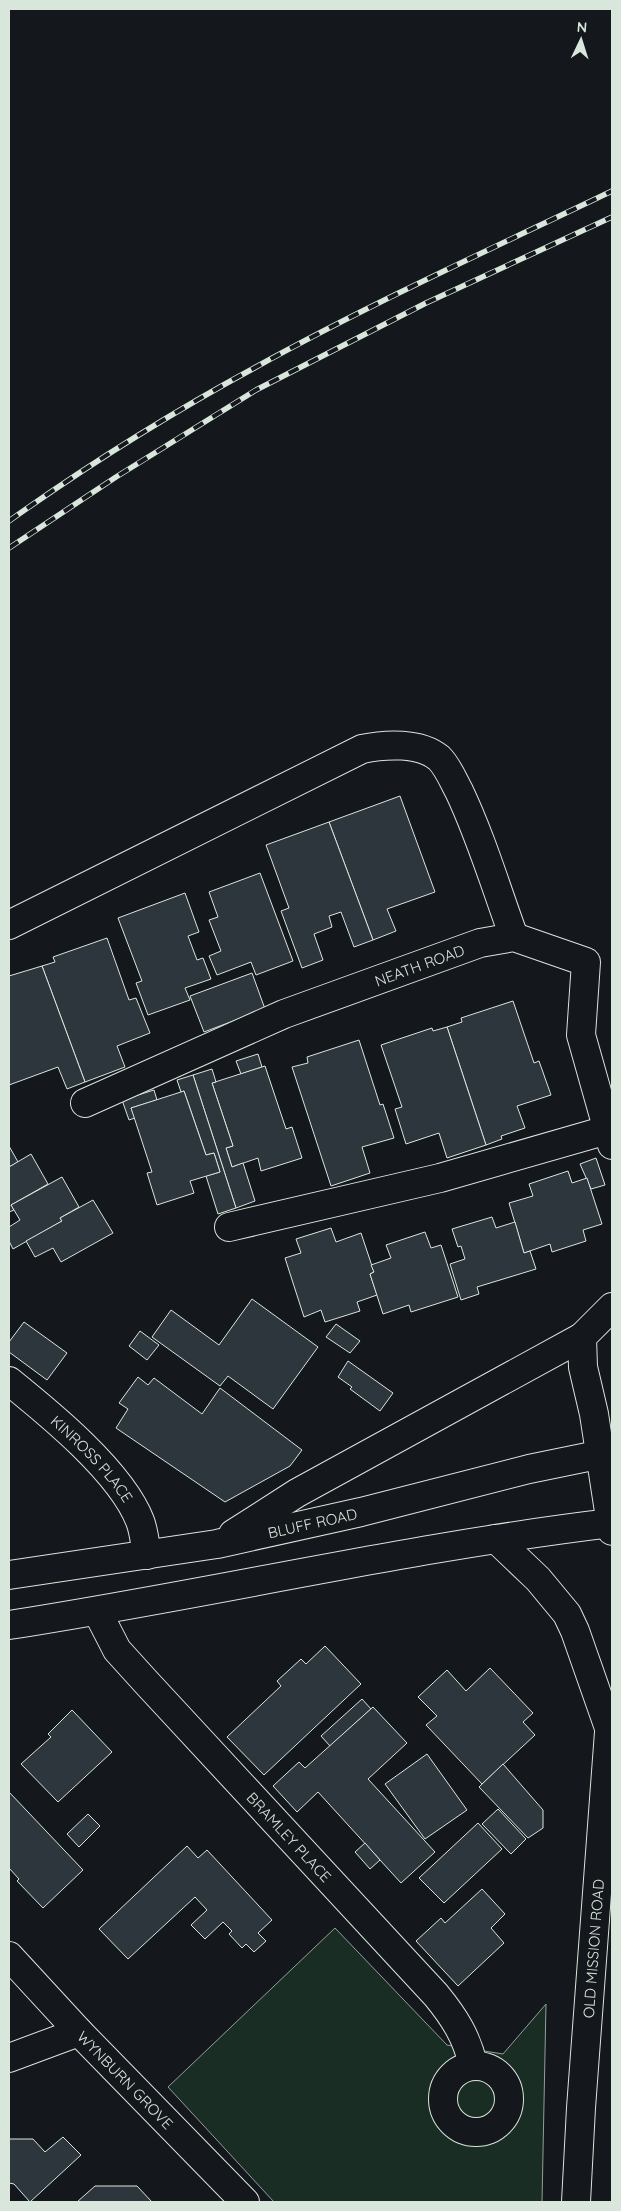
<svg xmlns="http://www.w3.org/2000/svg" width="621" height="2211" viewBox="0 0 621 2211" font-family="Quicksand,sans-serif">
<style>
.green{fill:#1a2d24;stroke:#939e99}
.building{fill:#2c363c;stroke:#d8e6dc}
.lines{fill:none;stroke-linecap:round;stroke-linejoin:round}
.minor-casing{stroke:#d8e6dc;stroke-width:30}
.major-casing{stroke:#d8e6dc;stroke-width:30}
.minor{stroke:#14181c;stroke-width:28}
.major{stroke:#14181c;stroke-width:28}
.rail-casing{stroke:#d8e6dc;stroke-width:5.5}
.rail{stroke:#14181c;stroke-width:4;stroke-dasharray:11;stroke-linecap:butt}
.labels{text-anchor:middle;dominant-baseline:central;stroke-width:4;stroke-linejoin:round;paint-order:stroke}
.street-label{font-size:15px;fill:#d8e6dc;stroke:#14181c}
</style>
<rect width="100%" height="100%" fill="#14181c"/>
<!-- green -->
<polygon class="green" points="335,1928 447,2045 503,2054 546,2004 542,2202 274,2202 168,2087"/>
<!-- building -->
<g class="building">
<polygon points="400,796 435,892 387,909 396,931 373,940 329,822"/>
<polygon points="329,822 373,940 354,947 341,912 329,916 332,927 314,934 323,960 302,968 281,911 289,908 266,845"/>
<polygon points="260,873 293,961 256,975 251,962 217,975 209,956 221,951 209,920 218,917 209,892"/>
<polygon points="185,893 199,932 188,936 197,960 203,958 211,979 185,988 190,1000 148,1015 136,983 142,981 118,918"/>
<polygon points="107,938 129,1000 136,998 150,1033 117,1046 125,1067 85,1082 42,966 55,962 53,957"/>
<polygon points="42,966 85,1082 67,1089 58,1067 9,1085 9,976"/>
<polygon points="252,973 265,1009 204,1032 190,996"/>
<polygon points="513,1001 534,1063 539,1061 551,1095 517,1106 525,1128 501,1136 502,1139 486,1145 447,1027 462,1022 461,1018"/>
<polygon points="447,1027 486,1145 447,1158 439,1133 406,1144 395,1109 402,1107 381,1045 432,1028 433,1031"/>
<polygon points="359,1040 380,1105 383,1104 394,1138 362,1147 370,1173 331,1186 292,1067 308,1063 307,1057"/>
<polygon points="258,1054 262,1067 241,1074 236,1061"/>
<polygon points="265,1066 286,1129 292,1127 302,1158 261,1171 258,1158 232,1167 226,1148 233,1146 212,1083"/>
<polygon points="212,1069 216,1082 212,1083 233,1146 226,1148 232,1167 243,1163 255,1201 236,1208 193,1075"/>
<polygon points="193,1075 236,1208 218,1214 206,1176 220,1172 214,1153 206,1155 184,1091 181,1092 177,1080"/>
<polygon points="154,1090 157,1100 131,1108 135,1118 129,1120 122,1100"/>
<polygon points="184,1091 206,1155 214,1153 220,1172 190,1181 194,1193 157,1205 147,1173 152,1172 131,1108"/>
<polygon points="9,1146 18,1162 9,1167"/>
<polygon points="31,1154 48,1184 11,1205 14,1210 9,1212 9,1167"/>
<polygon points="596,1158 605,1185 591,1189 580,1164"/>
<polygon points="568,1171 572,1183 587,1178 602,1224 583,1230 586,1241 552,1252 550,1244 524,1253 509,1203 533,1196 529,1184"/>
<polygon points="62,1177 79,1207 60,1218 62,1221 13,1249 9,1241 9,1227 20,1220 11,1205"/>
<polygon points="93,1200 113,1233 61,1262 53,1248 35,1257 26,1241 62,1221 60,1218"/>
<polygon points="492,1217 496,1228 515,1222 524,1253 530,1251 536,1269 477,1287 479,1294 461,1300 450,1264 465,1259 461,1246 458,1247 452,1229"/>
<polygon points="331,1228 336,1242 361,1233 374,1272 370,1274 377,1295 357,1302 360,1311 325,1322 321,1310 304,1317 285,1258 301,1253 296,1239"/>
<polygon points="425,1232 431,1248 441,1245 458,1297 411,1312 409,1305 383,1314 370,1274 374,1272 371,1265 391,1258 386,1245"/>
<polygon points="252,1299 318,1347 273,1409 228,1376 220,1386 152,1337 171,1310 219,1345"/>
<polygon points="24,1322 67,1353 47,1380 9,1352 9,1342"/>
<polygon points="336,1324 360,1341 350,1353 326,1337"/>
<polygon points="140,1331 159,1345 147,1360 129,1346"/>
<polygon points="348,1361 393,1393 380,1411 350,1389 352,1387 338,1377"/>
<polygon points="138,1377 148,1385 154,1378 202,1414 220,1388 302,1450 290,1466 225,1502 116,1428 128,1409 119,1403"/>
<polygon points="325,1646 361,1684 264,1775 227,1737 281,1686 277,1681 301,1659 306,1664"/>
<polygon points="490,1668 533,1713 523,1722 535,1735 482,1784 426,1725 437,1716 418,1697 447,1670 466,1691"/>
<polygon points="362,1699 371,1709 330,1746 321,1736"/>
<polygon points="373,1707 407,1743 368,1779 435,1852 401,1883 318,1792 297,1812 273,1786 299,1762 305,1768"/>
<polygon points="72,1710 112,1752 58,1802 21,1764 51,1737 48,1734"/>
<polygon points="427,1754 467,1810 425,1839 385,1784"/>
<polygon points="503,1764 543,1810 543,1828 528,1838 479,1787"/>
<polygon points="9,1792 83,1870 43,1908 17,1881 19,1879 9,1868"/>
<polygon points="498,1809 526,1839 511,1854 482,1824"/>
<polygon points="88,1814 100,1826 79,1847 67,1834"/>
<polygon points="478,1823 502,1849 444,1903 419,1878"/>
<polygon points="365,1843 380,1860 370,1869 355,1852"/>
<polygon points="187,1846 198,1858 207,1850 272,1920 258,1933 266,1941 254,1952 246,1944 242,1948 229,1934 232,1931 223,1922 205,1939 191,1925 207,1910 195,1897 128,1959 99,1929"/>
<polygon points="482,1889 505,1914 491,1928 504,1943 458,1986 416,1941 441,1918 445,1923"/>
<polygon points="63,2137 81,2155 30,2202 14,2184 9,2183 9,2139 33,2139 45,2152"/>
<polygon points="95,2186 137,2186 152,2202 77,2202"/>
</g>
<g class="lines">
<defs>
<g id="minor">
<path d="M9,925L362,749C385,744 420,742 439,758C448,767 453,780 459,791C481,837 496,888 514,937"/>
<path id="s1" d="M85,1103L284,1014L480,943L514,937L586,962L581,1035L612,1145"/>
<polyline points="229,1227 440,1178 607,1130"/>
<polyline points="612,1307 582,1337 583,1367 594,1414 612,1531"/>
<path id="s2" d="M9,1381C50,1414 121,1472 140,1521C144,1531 145,1544 147,1555"/>
<path id="s3" d="M97,1611L117,1650L146,1682L436,1995C454,2017 467,2037 473,2065"/>
<path id="s4" d="M9,1956L79,2032L245,2202"/>
<polyline points="9,2058 79,2032"/>
<circle cx="476" cy="2099" r="33"/>
<path id="s5" d="M576,2202L581,2108L611,1705"/>
</g>
<g id="major">
<polyline points="233,1534 297,1493 582,1337"/>
<polyline points="496,1539 538,1579 567,1614 575,1631 609,1728"/>
<path id="s6" d="M9,1575L217,1544L361,1512L529,1469L612,1452"/>
<path d="M9,1625C210,1594 409,1547 611,1523"/>
</g>
</defs>
<!-- minor casing -->
<use href="#minor" class="minor-casing"/>
<!-- major casing -->
<use href="#major" class="major-casing"/>
<!-- minor -->
<use href="#minor" class="minor"/>
<!-- major -->
<use href="#major" class="major"/>
<defs>
<g id="rail">
<path d="M9,521C88,465 171,413 256,367C372,303 493,248 612,191"/>
<polyline points="9,548 116,477 256,390 426,303 612,217"/>
</g>
</defs>
<!-- rail casing -->
<use href="#rail" class="rail-casing"/>
<!-- rail -->
<use href="#rail" class="rail"/>
</g>
<g class="labels">
<!-- street labels -->
<g class="street-label">
<text stroke="none"><textPath href="#s1" startOffset="362">NEATH ROAD</textPath></text>
<text stroke="none"><textPath href="#s2" startOffset="114">KINROSS PLACE</textPath></text>
<text stroke="none"><textPath href="#s6" startOffset="308">BLUFF ROAD</textPath></text>
<text stroke="none"><textPath href="#s3" startOffset="298">BRAMLEY PLACE</textPath></text>
<text stroke="none"><textPath href="#s5" startOffset="254">OLD MISSION ROAD</textPath></text>
<text stroke="none"><textPath href="#s4" startOffset="170">WYNBURN GROVE</textPath></text>
</g>
</g>
<!-- border -->
<rect width="621" height="2211" fill="none" stroke="#d8e6dc" stroke-width="20"/>
<!-- north arrow -->
<g transform="translate(581 40) rotate(4)" stroke="#14181c" stroke-width="4" paint-order="stroke">
<path d="M0-4L9 19L0 12L-9 19Z" fill="#d8e6dc"/>
<text y="-8" font-size="14" font-weight="bold" text-anchor="middle" fill="#d8e6dc">N</text>
</g>
</svg>
